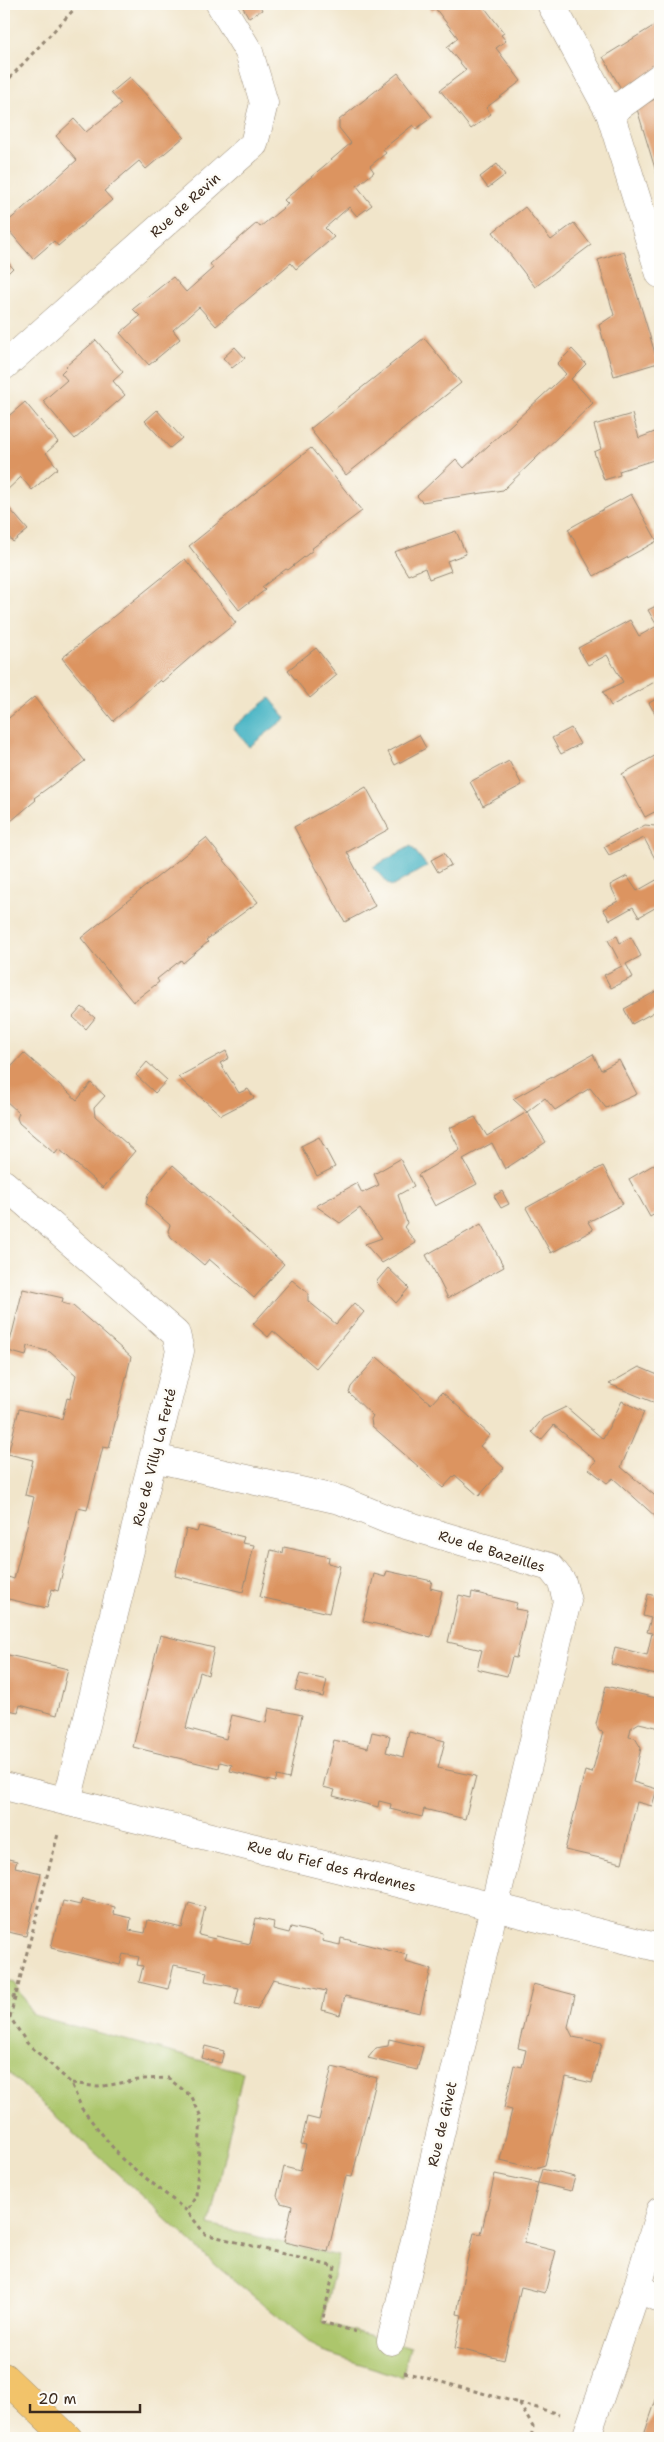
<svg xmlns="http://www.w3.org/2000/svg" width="664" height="2442" viewBox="0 0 664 2442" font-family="'Shantell Sans',sans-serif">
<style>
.green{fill:#acc66c;stroke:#747845}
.water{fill:#48b5c5;stroke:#427072}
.building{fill:#dc9461}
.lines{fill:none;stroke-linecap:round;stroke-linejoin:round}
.minor-casing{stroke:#968874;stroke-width:29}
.tertiary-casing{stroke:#968874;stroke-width:29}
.trunk-casing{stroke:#968874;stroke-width:29}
.path{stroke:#968874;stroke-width:3;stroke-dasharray:4 4;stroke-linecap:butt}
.minor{stroke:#fff;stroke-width:28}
.tertiary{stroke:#fff;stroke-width:28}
.trunk{stroke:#f2c36a;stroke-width:28}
.labels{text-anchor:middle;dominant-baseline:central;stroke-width:5;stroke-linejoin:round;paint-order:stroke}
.street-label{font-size:14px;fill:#3b2a1e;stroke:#fdfcf7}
</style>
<rect width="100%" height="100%" fill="#fdfcf7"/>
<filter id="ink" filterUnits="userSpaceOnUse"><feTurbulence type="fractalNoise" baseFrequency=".02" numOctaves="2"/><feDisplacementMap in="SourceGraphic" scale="10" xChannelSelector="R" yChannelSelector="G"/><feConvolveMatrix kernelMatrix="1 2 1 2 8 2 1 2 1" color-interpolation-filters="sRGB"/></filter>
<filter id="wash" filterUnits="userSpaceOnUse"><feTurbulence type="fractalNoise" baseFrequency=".0096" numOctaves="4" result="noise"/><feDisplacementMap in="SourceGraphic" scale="20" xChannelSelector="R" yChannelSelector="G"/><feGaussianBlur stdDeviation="1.12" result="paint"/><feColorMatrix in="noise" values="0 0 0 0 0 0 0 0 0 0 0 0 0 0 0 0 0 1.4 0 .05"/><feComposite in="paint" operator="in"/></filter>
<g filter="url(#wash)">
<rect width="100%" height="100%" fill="#f1e5ca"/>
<!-- green -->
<polygon class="green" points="4,1980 14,1983 33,2015 243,2072 209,2225 338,2256 322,2322 410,2347 402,2377 322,2352 219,2268 4,2068"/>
<!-- water -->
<g class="water">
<polygon points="270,698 286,718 249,747 233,727"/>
<polygon points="411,846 427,866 393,886 389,885 373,867"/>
</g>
<g id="blocks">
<!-- building -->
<g class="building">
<polygon points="241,4 259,4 262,10 249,18"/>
<polygon points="427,4 482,4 504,33 501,35 506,41 496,48 521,81 486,108 491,114 471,129 440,90 466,70 447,47 458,38 435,8 432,11"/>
<polygon points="660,22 660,68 623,92 603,57"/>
<polygon points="398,73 432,117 416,129 413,125 383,149 386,153 370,166 374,172 357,186 372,205 357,216 349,207 325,228 334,237 296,269 291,263 216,326 199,307 173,330 180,339 149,365 120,333 140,316 133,309 173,277 186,292 213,268 210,264 257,223 260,227 288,204 284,200 351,143 339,128 339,120"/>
<polygon points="130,77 184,137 146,169 139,161 104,191 112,200 58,246 54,241 33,259 4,225 77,160 56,136 74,119 86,132 121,104 111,93"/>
<polygon points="660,96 660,185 637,109"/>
<polygon points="497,164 505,175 488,188 480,177"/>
<polygon points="525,207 551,240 574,223 591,245 535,287 493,232"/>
<polygon points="624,251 658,363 614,376 599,325 614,315 598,260"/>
<polygon points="4,258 13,268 4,277"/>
<polygon points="424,338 461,383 346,475 310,429"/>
<polygon points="96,340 123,372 113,381 125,395 75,439 43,401 67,380 61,373 67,367 66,366"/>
<polygon points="235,347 245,358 232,368 223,358"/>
<polygon points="572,349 586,364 571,379 593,403 503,490 422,502 417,496 456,459 464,468 566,374 557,364"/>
<polygon points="25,402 58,442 46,453 58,468 32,490 21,477 4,493 4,420"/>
<polygon points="157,410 182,438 170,448 145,421"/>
<polygon points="632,414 639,438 660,430 660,458 619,471 620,475 604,480 594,452 601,449 594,425"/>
<polygon points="311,448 362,511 311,549 313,550 288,570 286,569 262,587 265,590 239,610 189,546"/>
<polygon points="631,494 657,541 594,576 568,529"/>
<polygon points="4,502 28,530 13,542 4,531"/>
<polygon points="456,531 466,554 447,561 451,571 429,579 425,568 408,575 394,552"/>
<polygon points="185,559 236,623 210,643 209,641 162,682 160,680 113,721 62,658"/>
<polygon points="660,604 660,679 611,706 603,692 623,682 607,655 588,665 578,648 630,620 639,636 657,626 648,610"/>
<polygon points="316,648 337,675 310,698 288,670"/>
<polygon points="34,697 85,761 34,798 36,800 11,821 9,819 4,823 4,722"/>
<polygon points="660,697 660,722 649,703"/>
<polygon points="571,728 580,744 561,754 552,738"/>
<polygon points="419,735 426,748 395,765 388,752"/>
<polygon points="660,753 660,809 645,817 622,774"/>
<polygon points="509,761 522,785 483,806 470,782"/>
<polygon points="366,787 389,829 347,852 375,906 345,922 294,827"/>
<polygon points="660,823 660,868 644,838 609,855 604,847 645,825 655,826"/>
<polygon points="206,838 258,902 206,940 208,942 183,963 181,960 157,979 159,982 133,1002 81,938"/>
<polygon points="444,853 451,865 438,872 431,860"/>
<polygon points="627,876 637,891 660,878 660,905 639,917 633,907 610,920 603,909 618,901 610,885"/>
<polygon points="617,936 620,943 631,937 641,956 626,964 633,977 611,988 604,975 622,966 608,940"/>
<polygon points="660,989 660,1018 656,1011 632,1024 624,1009"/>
<polygon points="82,1007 95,1018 86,1029 73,1017"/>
<polygon points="226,1051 229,1058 220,1063 239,1093 248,1089 254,1098 221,1115 178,1077"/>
<polygon points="24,1053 77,1100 91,1083 105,1096 94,1108 95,1116 135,1151 103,1188 59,1149 55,1154 19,1123 17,1118 19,1113 4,1099 4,1075"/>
<polygon points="593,1054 601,1070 619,1060 637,1094 606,1108 590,1088 555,1110 545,1098 527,1112 513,1099"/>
<polygon points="147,1062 167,1080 155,1093 136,1075"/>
<polygon points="527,1112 546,1142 505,1169 492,1143 463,1159 477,1184 435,1206 418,1175 460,1150 449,1128 475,1117 487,1136"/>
<polygon points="319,1137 335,1167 317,1176 301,1146"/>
<polygon points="400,1159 414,1186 398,1195 407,1223 404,1227 416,1243 382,1263 365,1244 382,1238 360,1208 340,1223 316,1206 357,1183 362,1193 379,1185 374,1174"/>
<polygon points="660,1161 660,1211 650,1217 629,1179"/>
<polygon points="173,1165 284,1264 254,1298 209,1259 204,1265 171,1237 168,1231 170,1225 146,1204 148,1195"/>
<polygon points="603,1166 623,1204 588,1222 593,1230 551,1253 526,1208"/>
<polygon points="502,1191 509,1204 501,1208 494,1196"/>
<polygon points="481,1224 504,1267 448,1298 426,1255"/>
<polygon points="388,1268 409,1288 396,1303 376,1282"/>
<polygon points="292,1280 308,1293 308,1301 336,1324 354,1303 364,1312 316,1368 273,1331 268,1337 253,1324"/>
<polygon points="23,1289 63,1298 62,1303 73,1306 131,1357 109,1448 103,1447 87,1510 78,1508 58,1591 52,1589 47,1608 4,1598 8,1577 14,1579 34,1497 25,1495 33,1460 8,1454 19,1409 62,1419 67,1398 70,1399 76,1375 50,1352 28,1346 26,1356 8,1351 4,1367 4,1349 8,1350"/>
<polygon points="377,1357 431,1404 442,1392 490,1435 480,1446 504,1468 479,1496 455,1475 443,1488 372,1426 371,1419 373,1416 349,1393 351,1387"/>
<polygon points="639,1367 660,1376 660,1405 609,1384"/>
<polygon points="622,1401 644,1412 621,1467 660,1500 660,1514 657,1518 613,1478 607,1483 589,1469 596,1461 554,1425 541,1440 532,1432 543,1418 566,1407 603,1439"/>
<polygon points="199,1526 244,1537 242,1543 254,1545 243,1592 175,1576 186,1529 197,1532"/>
<polygon points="284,1547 329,1557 328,1563 340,1566 329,1613 260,1597 271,1550 283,1553"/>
<polygon points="387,1571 432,1581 430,1588 442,1591 431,1637 363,1621 374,1574 385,1577"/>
<polygon points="472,1592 517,1603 515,1609 527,1611 516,1658 512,1657 507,1676 477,1669 482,1650 448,1642 459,1595 471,1598"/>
<polygon points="648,1594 660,1597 660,1676 611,1664 615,1647 647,1655 652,1633 647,1632 651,1618 643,1616"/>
<polygon points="160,1635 214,1648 208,1675 200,1672 186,1728 226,1739 232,1715 266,1723 269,1708 302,1715 289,1779 277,1776 275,1782 230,1771 232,1765 220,1762 219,1768 133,1747"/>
<polygon points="4,1654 68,1669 57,1715 20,1705 18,1712 4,1709"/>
<polygon points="300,1674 327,1680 323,1697 295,1690"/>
<polygon points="606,1686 660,1699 660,1728 639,1723 631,1728 629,1737 635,1738 641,1748 633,1782 657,1789 652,1806 637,1802 622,1863 565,1850 585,1771 592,1773 603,1732 599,1731 596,1724"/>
<polygon points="372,1732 390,1736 386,1752 403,1757 409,1732 445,1741 438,1768 476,1776 465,1819 424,1809 422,1817 390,1809 391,1804 379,1801 378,1807 333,1796 335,1790 323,1787 334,1740 368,1748"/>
<polygon points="4,1858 17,1861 15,1867 41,1873 26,1936 4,1931"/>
<polygon points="82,1899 115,1907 114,1914 131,1918 129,1930 145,1933 148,1920 182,1928 189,1903 205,1907 199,1935 215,1939 216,1936 250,1944 256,1918 274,1922 273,1929 289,1933 291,1927 323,1935 322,1941 340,1945 341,1938 407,1955 405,1962 431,1969 420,2013 345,1996 340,2015 322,2010 326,1991 273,1979 257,2009 235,2005 239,1988 205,1981 207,1972 174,1965 168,1989 139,1982 143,1966 137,1965 139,1957 123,1954 120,1965 51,1948 63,1901 80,1905"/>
<polygon points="533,1984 575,1995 568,2027 573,2037 602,2043 592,2083 566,2077 545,2165 535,2168 500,2160 512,2110 504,2108 514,2065 522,2067 526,2050 518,2048"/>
<polygon points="389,2039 423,2047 417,2070 368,2058 376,2048 388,2046"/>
<polygon points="205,2046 224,2051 221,2063 202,2058"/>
<polygon points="332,2067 377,2078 352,2177 346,2176 328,2252 284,2242 292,2206 281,2203 277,2196 284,2167 300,2171 306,2145 301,2144 307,2117 319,2120"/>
<polygon points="542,2169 575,2177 571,2191 538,2183 524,2243 556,2251 545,2293 521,2287 504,2360 455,2348 462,2315 457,2314 464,2274 474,2233 481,2234 495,2174 538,2183"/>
<polygon points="660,2388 660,2438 643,2438"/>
</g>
</g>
</g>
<g filter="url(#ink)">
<use href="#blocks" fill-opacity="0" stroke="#968874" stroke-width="1"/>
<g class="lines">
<defs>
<g id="minor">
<polyline points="610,113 660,77"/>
<polyline points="4,366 254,144 264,103 249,52 220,4"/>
<polyline points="4,1184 176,1334 180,1351 67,1801"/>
<polyline points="154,1458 340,1500 389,1520 550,1567 562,1582 567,1601 391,2341"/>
<polyline points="4,1786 660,1948"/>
<polyline points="637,2289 660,2298"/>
</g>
<g id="tertiary">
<polyline points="551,4 610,113 660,274"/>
<polyline points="586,2438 637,2289 660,2211"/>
</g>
<polyline id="trunk" points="4,2377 68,2438"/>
</defs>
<!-- minor casing -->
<use href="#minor" class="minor-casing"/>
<!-- tertiary casing -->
<use href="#tertiary" class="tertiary-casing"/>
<!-- trunk casing -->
<use href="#trunk" class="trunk-casing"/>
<!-- path -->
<g class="path">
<polyline points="4,84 79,4"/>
<polyline points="4,1999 16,1996"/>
<polyline points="4,2008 27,2043 71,2083 82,2109 122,2159 187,2211 205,2234 335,2267 322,2322 360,2333"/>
<polyline points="10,2017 58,1834"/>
<polyline points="72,2083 98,2087 144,2079 168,2078 192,2097 201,2117 196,2196 187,2211"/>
<polyline points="404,2372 519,2403 533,2427 531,2438"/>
<polyline points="519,2403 559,2414"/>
</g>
<!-- minor -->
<use href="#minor" class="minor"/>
<!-- tertiary -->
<use href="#tertiary" class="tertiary"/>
<!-- trunk -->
<use href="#trunk" class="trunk"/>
</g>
</g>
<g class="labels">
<!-- street labels -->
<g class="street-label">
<text transform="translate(185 205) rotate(-42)">Rue de Revin</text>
<text transform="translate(154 1457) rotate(-76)">Rue de Villy La Ferté</text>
<text transform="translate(492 1551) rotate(17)">Rue de Bazeilles</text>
<text transform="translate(332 1866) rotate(14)">Rue du Fief des Ardennes</text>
<text transform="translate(442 2124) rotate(-77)">Rue de Givet</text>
</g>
</g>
<!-- margin -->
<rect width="664" height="2442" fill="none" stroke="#fdfcf7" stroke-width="20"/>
<!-- scale -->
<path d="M30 2404v8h110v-8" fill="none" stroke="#3b2a1e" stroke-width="2.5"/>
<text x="38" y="2404" font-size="15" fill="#3b2a1e" stroke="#fdfcf7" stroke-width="4" paint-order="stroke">20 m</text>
</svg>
